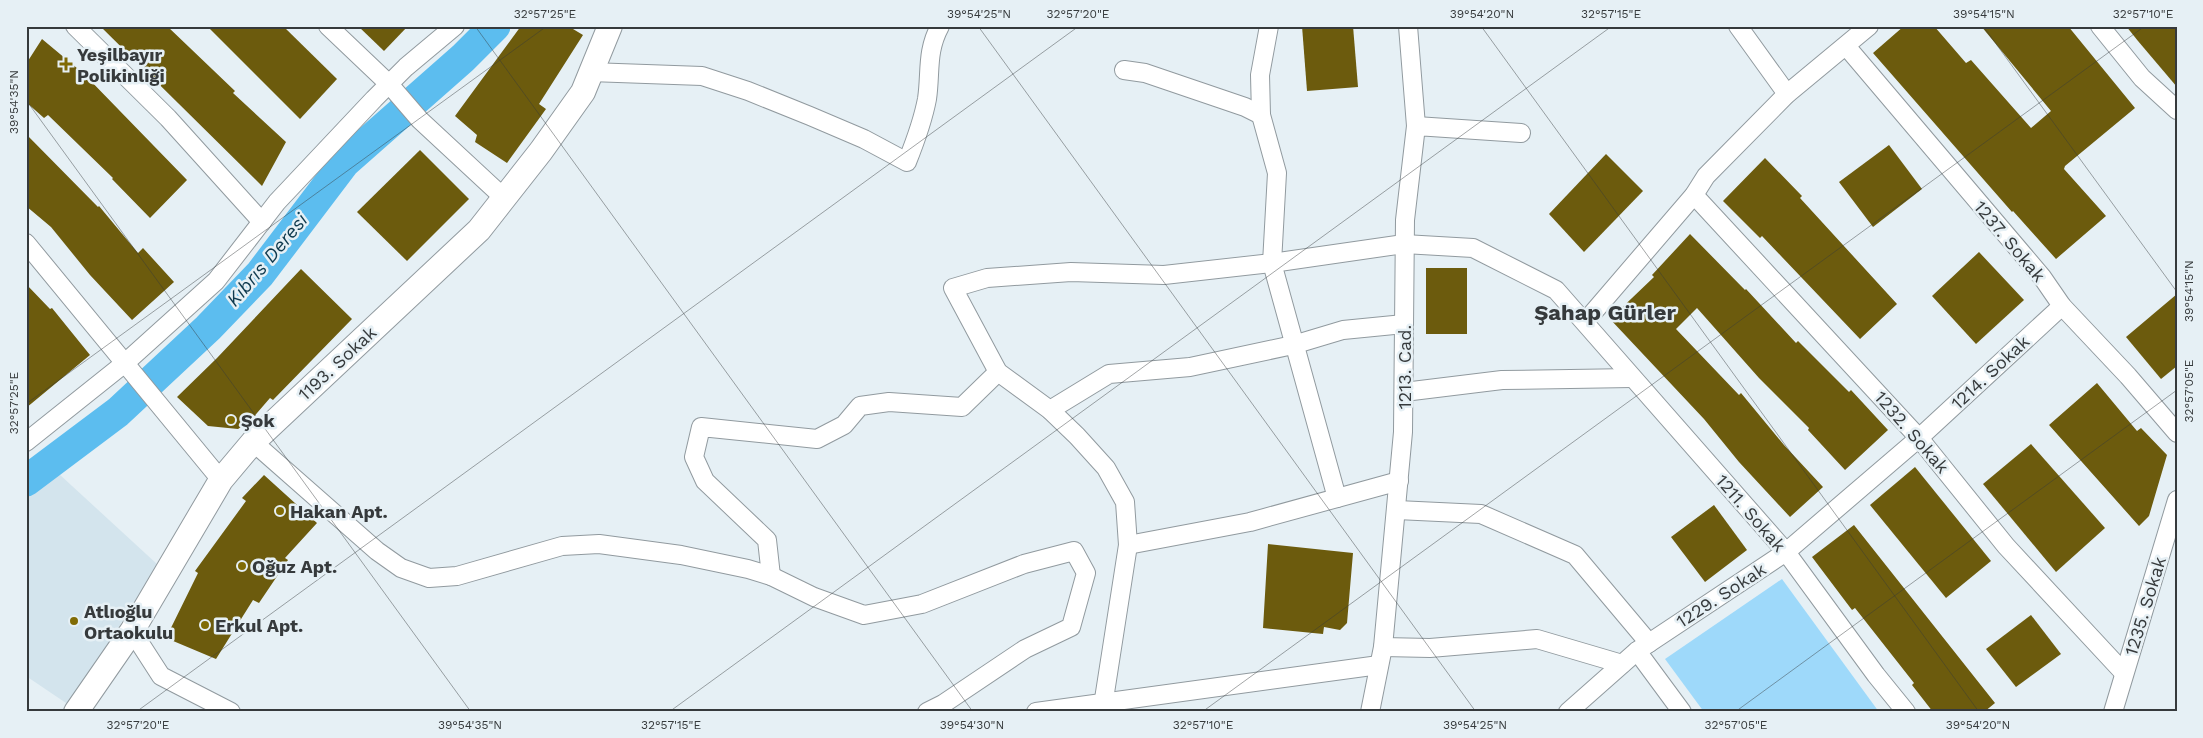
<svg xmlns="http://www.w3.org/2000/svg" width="2203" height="738" viewBox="0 0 2203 738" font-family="'Work Sans',sans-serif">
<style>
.built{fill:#d3e4ed}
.green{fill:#9ed9fa}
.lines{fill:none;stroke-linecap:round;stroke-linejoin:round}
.river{stroke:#5cbdef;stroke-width:31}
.building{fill:#6c5b0d}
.street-casing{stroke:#919a9f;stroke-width:20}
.secondary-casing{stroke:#919a9f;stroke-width:26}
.street{stroke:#fff;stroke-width:18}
.secondary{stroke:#fff;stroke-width:24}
.ticks{fill:none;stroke:#363a3c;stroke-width:1;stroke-opacity:0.45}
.poi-dot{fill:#806b05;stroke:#e6f0f5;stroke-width:2}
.labels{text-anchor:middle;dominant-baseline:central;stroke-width:5;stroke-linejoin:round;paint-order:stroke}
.poi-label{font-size:18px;font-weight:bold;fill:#363a3c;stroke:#e6f0f5;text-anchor:start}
.street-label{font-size:18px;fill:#363a3c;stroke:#e6f0f5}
.water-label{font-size:19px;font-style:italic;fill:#0f3a4e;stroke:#e6f0f5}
.district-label{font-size:22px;font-weight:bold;fill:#363a3c;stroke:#e6f0f5}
.neatline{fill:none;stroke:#363a3c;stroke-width:2}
.ticks-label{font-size:12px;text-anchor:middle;fill:#363a3c}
</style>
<rect width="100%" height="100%" fill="#e6f0f5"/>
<!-- built -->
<polygon class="built" points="59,474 158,565 69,705 26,676 26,498"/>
<!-- green -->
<polygon class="green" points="1782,579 1879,712 1704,712 1665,659"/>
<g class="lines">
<!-- river -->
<polyline class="river" points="26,481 118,412 208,328 260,274 345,162 463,58 495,26"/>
</g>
<!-- building -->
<g class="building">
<polygon points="100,26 167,26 235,91 233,93 286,142 262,186"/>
<polygon points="207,26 283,26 337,79 300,119"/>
<polygon points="358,26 408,26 384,51"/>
<polygon points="521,26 568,26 583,35 539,104 546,109 507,163 475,142 477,135 455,116"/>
<polygon points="1302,26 1353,26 1358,87 1307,91"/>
<polygon points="1904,26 1934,26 1966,63 1971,60 2031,128 2051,111 1981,26 2068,26 2135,108 2065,166 2064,169 2106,216 2056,259 2013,211 2012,212 1873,53"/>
<polygon points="2126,26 2177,26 2177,87 2138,41"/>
<polygon points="42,39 84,74 187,180 150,218 112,179 113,178 48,115 44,118 26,102 26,64"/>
<polygon points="26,134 98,207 99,206 138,253 143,248 174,282 132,320 90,275 51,227 26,206"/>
<polygon points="1889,145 1922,189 1873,227 1839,182"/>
<polygon points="420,150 469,199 407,261 357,212"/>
<polygon points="1606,154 1643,191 1584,252 1549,214"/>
<polygon points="1765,158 1802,196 1800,198 1897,304 1860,339 1762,236 1760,238 1723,201"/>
<polygon points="1690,234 1745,290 1746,289 1796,343 1798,341 1849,392 1851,390 1888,430 1845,470 1808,430 1809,428 1759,378 1697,308 1676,329 1739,395 1741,393 1784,445 1823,487 1790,517 1739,462 1704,419 1610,319 1654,277 1652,275"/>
<polygon points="1979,252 2024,300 1976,344 1932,296"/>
<rect x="1426" y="268" width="41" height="66"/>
<polygon points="301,269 352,319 273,400 270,398 250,421 238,429 208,426 177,397 217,358"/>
<polygon points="26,284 50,309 52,308 90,355 26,408"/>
<polygon points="2177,294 2177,366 2161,379 2126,337"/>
<polygon points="2097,383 2137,431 2141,428 2167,455 2149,516 2139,526 2049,425"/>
<polygon points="2031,444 2105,528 2056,572 1983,484"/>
<polygon points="1915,467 1991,561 1946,598 1870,505"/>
<polygon points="264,475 317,523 285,558 288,560 259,603 253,600 216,659 166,638 198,573 195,571 246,501 242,498"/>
<polygon points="1714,505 1747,550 1705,582 1671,537"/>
<polygon points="1854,525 1995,703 1984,712 1933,712 1912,685 1914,683 1855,608 1852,610 1812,557"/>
<polygon points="1268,544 1353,553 1347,623 1340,630 1324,627 1323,634 1263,628"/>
<polygon points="2031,615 2061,654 2016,687 1986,649"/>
</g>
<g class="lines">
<defs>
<g id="street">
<polyline points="75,26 168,118 262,222"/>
<polyline points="328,26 389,84 420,120 504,198"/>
<polyline points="1269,26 1260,75 1261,115 1277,173 1272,263 1337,498"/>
<polyline points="1408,26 1416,126"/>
<polyline points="1738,26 1787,94"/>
<polyline points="2100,26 2142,78 2177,110"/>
<polyline points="1846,46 2042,277 2062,306 2128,376 2177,433"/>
<polyline points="1124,70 1145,73 1245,107 1261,115"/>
<path d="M590,72L702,76L748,91L810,116L864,139L907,162C915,142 923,120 927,99C931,72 926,52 940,26"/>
<polyline points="1694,195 1919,438 2006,546 2124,673"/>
<polyline points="26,243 221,480"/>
<polyline points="1585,322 1694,195 1706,176 1787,94 1869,26"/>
<polyline points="1404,392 1502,380 1632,378"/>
<polyline points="1050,410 1109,374 1190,367 1293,345 1343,330 1404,324"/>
<polyline points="26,442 125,363 216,281 277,202 374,99 406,67 455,26"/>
<polyline points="253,442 377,551 401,568 429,578 457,576 562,546 599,544 681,555 748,569 771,576 814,597 864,615 922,604 1024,564 1074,551 1086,573 1071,627 1025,649 943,704 927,712"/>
<polyline points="1397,510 1481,514 1575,555 1649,643"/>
<polyline points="1128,545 1250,522 1399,481"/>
<polyline points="771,576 767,540 705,481 694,457 701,427 817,439 844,425 860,406 889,402 962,407 998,372"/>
<polyline points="132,631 161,676 231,712"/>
<polyline points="1383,647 1430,648 1537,639 1622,664"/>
<polyline points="1637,651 1682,712"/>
<polyline points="1036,712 1379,665"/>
<polyline points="1102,712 1128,545 1125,502 1106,468 1077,436 1050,410 998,372 953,288 987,278 1071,272 1164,275 1272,263 1404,244 1473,248 1556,290 1786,552 1876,675 1906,712"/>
<polyline points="1370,712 1383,647 1403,432 1405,220 1416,126 1521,133"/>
<polyline points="1568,712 1637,651 1786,552 1919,438 2062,306"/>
<polyline points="2113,712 2177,500"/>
</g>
<polyline id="secondary" points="76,712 132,631 221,480 253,442 479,230 541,151 583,92 610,26"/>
</defs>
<!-- street casing -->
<use href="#street" class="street-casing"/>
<!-- secondary casing -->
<use href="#secondary" class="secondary-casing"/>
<!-- street -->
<use href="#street" class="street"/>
<!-- secondary -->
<use href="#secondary" class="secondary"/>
</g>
<!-- ticks -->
<path class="ticks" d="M475,26L973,712M978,26L1476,712M1481,26L1979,712M1983,26L2177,292M26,100L471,712M26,404L547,26M136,712L1079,26M669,712L1612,26M1202,712L2145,26M1735,712L2177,390"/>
<!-- markers -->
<g class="poi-dot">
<path d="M63.5 56.5h5v5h5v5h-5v5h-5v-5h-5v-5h5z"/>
<circle cx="231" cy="420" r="5"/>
<circle cx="280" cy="511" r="5"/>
<circle cx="242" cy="566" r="5"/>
<circle cx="74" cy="621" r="5"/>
<circle cx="205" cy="625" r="5"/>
</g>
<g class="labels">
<!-- poi labels -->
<g class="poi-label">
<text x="77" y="54">Yeşilbayır<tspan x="77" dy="21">Polikinliği</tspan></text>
<text x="241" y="420">Şok</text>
<text x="290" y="511">Hakan Apt.</text>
<text x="252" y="566">Oğuz Apt.</text>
<text x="84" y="611">Atlıoğlu<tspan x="84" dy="21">Ortaokulu</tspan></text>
<text x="215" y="625">Erkul Apt.</text>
</g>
<!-- street labels -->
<g class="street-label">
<text transform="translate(2010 241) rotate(50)">1237. Sokak</text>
<text transform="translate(337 363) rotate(-43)">1193. Sokak</text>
<text transform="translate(1404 367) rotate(-90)">1213. Cad.</text>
<text transform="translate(1990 372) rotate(-43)">1214. Sokak</text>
<text transform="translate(1912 432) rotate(49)">1232. Sokak</text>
<text transform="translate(1751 513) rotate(49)">1211. Sokak</text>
<text transform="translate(1721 595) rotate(-33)">1229. Sokak</text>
<text transform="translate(2145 606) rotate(-73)">1235. Sokak</text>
</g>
<!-- water labels -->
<g class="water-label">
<text transform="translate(267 260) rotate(-50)">Kıbrıs Deresi</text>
</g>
<!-- district labels -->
<g class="district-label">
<text x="1605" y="312">Şahap Gürler</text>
</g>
</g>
<!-- border -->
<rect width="2203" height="738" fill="none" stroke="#e6f0f5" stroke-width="55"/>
<rect x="28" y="28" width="2148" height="682" class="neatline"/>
<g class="ticks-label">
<text x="545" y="18">32°57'25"E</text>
<text x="979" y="18">39°54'25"N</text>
<text x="1078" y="18">32°57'20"E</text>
<text x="1482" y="18">39°54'20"N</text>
<text x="1611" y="18">32°57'15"E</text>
<text x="1984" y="18">39°54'15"N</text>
<text x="2143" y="18">32°57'10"E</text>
<text transform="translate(14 102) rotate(-90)" y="4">39°54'35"N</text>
<text transform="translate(2189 291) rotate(-90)" y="4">39°54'15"N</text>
<text transform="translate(2189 391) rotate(-90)" y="4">32°57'05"E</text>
<text transform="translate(14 403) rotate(-90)" y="4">32°57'25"E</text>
<text x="138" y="729">32°57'20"E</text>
<text x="470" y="729">39°54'35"N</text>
<text x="671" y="729">32°57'15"E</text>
<text x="972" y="729">39°54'30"N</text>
<text x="1203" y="729">32°57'10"E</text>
<text x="1475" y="729">39°54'25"N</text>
<text x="1736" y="729">32°57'05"E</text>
<text x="1978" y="729">39°54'20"N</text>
</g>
</svg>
